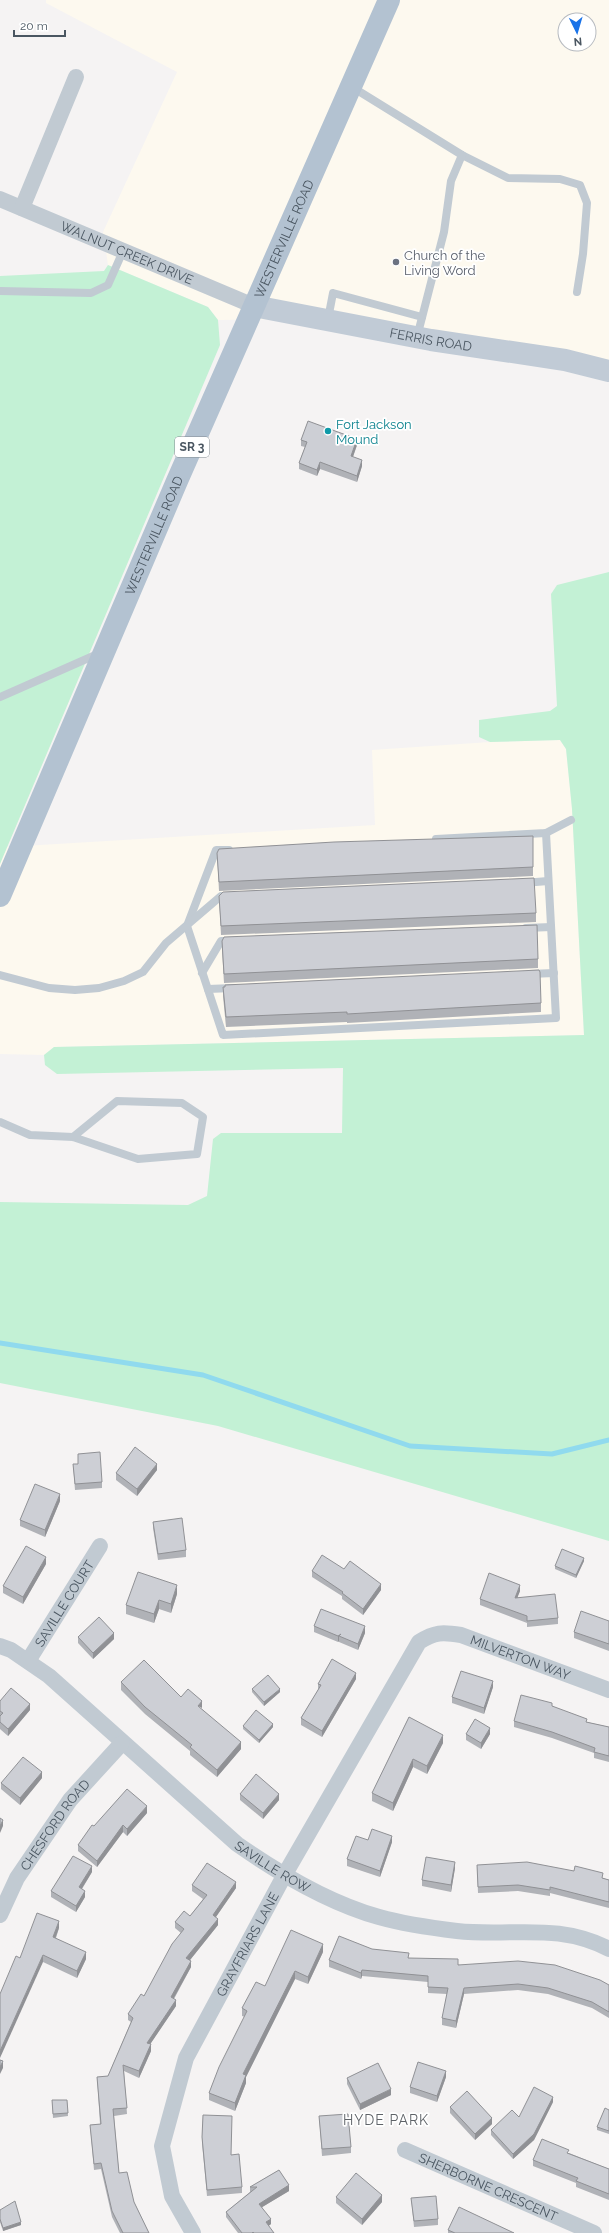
<svg xmlns="http://www.w3.org/2000/svg" width="609" height="2233" viewBox="0 0 609 2233" font-family="Raleway,sans-serif">
<style>
.commercial{fill:#fdf9ef;fill-rule:evenodd}
.green{fill:#c3f1d5}
.lines{fill:none;stroke-linecap:round;stroke-linejoin:round}
.stream{stroke:#90daee;stroke-width:5}
.lane{stroke:#c1cad2;stroke-width:8}
.street{stroke:#c1cad2;stroke-width:16}
.secondary{stroke:#c1cbd6;stroke-width:22}
.primary{stroke:#b3c2d1;stroke-width:22}
.wall{fill:#b0b2b7}
.shaded-wall{fill:#909195}
.building{fill:#cdcfd5;stroke:#909195}
.worship-dot{fill:#6b7280;stroke:#fff;stroke-width:1.5}
.culture-dot{fill:#0f9aa8;stroke:#fff;stroke-width:1.5}
.labels{text-anchor:middle;dominant-baseline:central;stroke-width:3.5;stroke-linejoin:round;paint-order:stroke}
.shield{fill:#fff;stroke:#808990;stroke-width:1}
.shield-label{font-size:12px;font-weight:bold;fill:#4a5661}
.street-label{font-size:13px;fill:#4a5661;stroke:#fff}
.worship-label{font-size:13px;fill:#5b616d;stroke:#fff;text-anchor:start}
.culture-label{font-size:13px;fill:#0d838f;stroke:#fff;text-anchor:start}
.neighbourhood-label{font-size:14px;letter-spacing:1px;fill:#5f6368;stroke:#fff}
</style>
<rect width="100%" height="100%" fill="#f5f3f3"/>
<!-- commercial -->
<g class="commercial">
<path d="M46,0H609V373L294,319L218,320L208,307L108,265L103,232L177,72L46,3ZM565,20H589V44H565Z"/>
<polygon points="560,740 566,749 572,809 584,1035 54,1047 44,1055 0,1054 0,864 7,847 375,825 372,750 490,742"/>
</g>
<!-- green -->
<g class="green">
<polygon points="108,265 208,307 218,320 220,345 0,864 0,276 104,271"/>
<polygon points="609,572 609,1541 218,1426 0,1383 0,1202 188,1205 207,1196 213,1139 221,1133 342,1133 343,1068 57,1074 45,1065 44,1055 54,1047 584,1035 572,809 566,749 560,740 490,742 479,737 479,720 550,711 557,706 551,594 557,585"/>
</g>
<g class="lines">
<!-- stream -->
<polyline class="stream" points="0,1343 203,1375 410,1446 552,1454 609,1440"/>
<!-- lane -->
<g class="lane">
<polyline points="352,87 462,155 508,178 560,179 580,185 587,203 583,254 577,292"/>
<polyline points="0,291 91,293 108,285 123,251"/>
<polyline points="328,319 333,293 422,317"/>
<polyline points="417,337 444,232 451,181 462,155"/>
<polyline points="0,697 100,653"/>
<polyline points="436,839 546,833 571,820"/>
<polyline points="229,850 216,850 187,926 223,1035 556,1018 546,833"/>
<polyline points="524,883 548,881"/>
<polyline points="526,928 551,927"/>
<polyline points="202,973 221,941 231,941"/>
<polyline points="530,974 554,973"/>
<polyline points="0,975 49,988 75,990 99,988 124,981 143,972 166,943 221,896 228,896"/>
<polyline points="208,989 233,988"/>
<polyline points="0,1122 30,1135 73,1137 138,1159 197,1154 203,1117 182,1103 117,1101 73,1137"/>
</g>
<!-- street -->
<g class="street">
<path id="s1" d="M0,199L254,306"/>
<polyline points="22,208 76,77"/>
<path id="s2" d="M0,1646L11,1650L49,1676L237,1844C280,1874 329,1903 379,1917C404,1924 432,1928 457,1931C512,1937 557,1922 609,1949"/>
<path id="s3" d="M28,1661L100,1546"/>
<path id="s4" d="M0,1915L17,1878L70,1800L122,1743"/>
<path id="s5" d="M405,2150L594,2233"/>
<path id="s6" d="M193,2233L172,2196L162,2146L186,2058L285,1874L419,1642C435,1632 442,1632 461,1635L609,1690"/>
</g>
<!-- secondary -->
<path class="secondary" id="s7" d="M254,306L431,340L565,360L609,371"/>
<!-- primary -->
<path class="primary" id="s8" d="M0,896L177,481L389,0"/>
</g>
<!-- wall -->
<g class="wall">
<polygon points="301,440 357,445 353,457 362,466 357,482 320,469 317,476 299,469 299,463 305,447 301,446"/>
<polygon points="533,836 533,876 219,891 217,853"/>
<polygon points="219,896 536,913 536,922 221,935"/>
<polygon points="222,941 538,959 538,968 224,983 222,950"/>
<polygon points="223,987 541,1003 541,1012 347,1023 347,1022 226,1027 223,996"/>
<polygon points="78,1454 102,1482 102,1488 75,1490 73,1464 78,1464"/>
<polygon points="157,1470 137,1496 116,1480 116,1473"/>
<polygon points="60,1501 45,1537 20,1526 20,1520"/>
<polygon points="153,1522 186,1550 186,1557 158,1560 153,1528"/>
<polygon points="584,1561 576,1578 555,1569 555,1566"/>
<polygon points="46,1564 23,1604 3,1593 3,1586"/>
<polygon points="344,1569 381,1590 363,1615 342,1599 342,1596 312,1577 312,1571"/>
<polygon points="520,1591 517,1597 558,1618 558,1624 527,1627 527,1623 480,1605 480,1599"/>
<polygon points="177,1594 171,1613 159,1609 154,1623 126,1614 126,1605"/>
<polygon points="609,1621 609,1651 574,1638 574,1632"/>
<polygon points="314,1626 365,1633 358,1650 339,1642 339,1641 338,1642 314,1632"/>
<polygon points="78,1637 114,1639 93,1659 78,1643"/>
<polygon points="356,1679 322,1737 301,1725 301,1718 318,1690 318,1684"/>
<polygon points="121,1682 181,1697 202,1709 241,1749 217,1777 190,1755 190,1751 145,1714 121,1690"/>
<polygon points="493,1687 484,1714 452,1703 452,1697"/>
<polygon points="252,1689 280,1692 264,1706 252,1692"/>
<polygon points="0,1701 30,1710 8,1736 0,1729"/>
<polygon points="552,1706 587,1722 609,1727 609,1762 594,1758 594,1753 552,1738 514,1727 514,1721"/>
<polygon points="409,1717 443,1743 427,1774 413,1767 393,1811 372,1801 372,1793"/>
<polygon points="243,1726 273,1727 259,1743 243,1729"/>
<polygon points="466,1734 490,1734 481,1749 466,1740"/>
<polygon points="42,1778 20,1805 1,1789 1,1783"/>
<polygon points="240,1794 279,1800 263,1819 240,1800"/>
<polygon points="147,1813 127,1836 123,1832 97,1867 78,1851 78,1845 94,1826"/>
<polygon points="368,1840 392,1842 380,1877 347,1866 347,1859"/>
<polygon points="477,1865 603,1878 609,1880 609,1908 550,1893 550,1896 518,1891 478,1893"/>
<polygon points="455,1868 451,1892 422,1886 422,1880"/>
<polygon points="92,1872 82,1889 85,1897 76,1912 51,1897 51,1891"/>
<polygon points="192,1885 236,1888 216,1917 218,1925 190,1960 191,1967 174,1999 176,2006 150,2044 151,2051 139,2078 124,2071 127,2114 114,2116 119,2173 134,2202 149,2233 120,2233 112,2217 101,2169 94,2170 90,2125 100,2124 97,2077 108,2076 131,2022 128,2020 128,2014 144,1996 181,1933 175,1928 175,1922 190,1916 203,1899 192,1891"/>
<polygon points="59,1928 56,1938 86,1959 77,1978 43,1962 20,1958"/>
<polygon points="372,1949 409,1958 609,1985 609,2018 592,2008 548,1994 518,1990 464,1994 456,2028 442,2025 442,2018 447,1994 428,1993 428,1982 362,1976 361,1979 329,1967 329,1960"/>
<polygon points="323,1952 308,1984 295,1979 246,2077 246,2083 235,2111 209,2100 209,2093 245,2017 242,2016 242,2008 265,1986"/>
<polygon points="446,2077 437,2102 410,2093 410,2087"/>
<polygon points="347,2078 391,2095 360,2110 347,2084"/>
<polygon points="52,2100 67,2100 68,2116 53,2118"/>
<polygon points="553,2102 534,2140 513,2159 491,2135 491,2130"/>
<polygon points="450,2107 492,2124 475,2140 450,2113"/>
<polygon points="609,2110 609,2134 597,2130 597,2127"/>
<polygon points="203,2115 231,2155 242,2187 242,2193 207,2196 202,2143"/>
<polygon points="319,2116 351,2147 351,2153 322,2156"/>
<polygon points="569,2153 609,2169 609,2200 576,2187 576,2183 533,2166 533,2160"/>
<polygon points="279,2170 289,2191 262,2207 271,2224 268,2226 274,2233 238,2233 226,2217 226,2212 250,2192 250,2187"/>
<polygon points="336,2197 382,2202 362,2225 336,2203"/>
<polygon points="411,2198 438,2219 438,2225 414,2227"/>
<polygon points="0,2210 21,2225 3,2231 0,2222"/>
<polygon points="448,2230 514,2233 448,2233"/>
</g>
<!-- shaded-wall -->
<g class="shaded-wall">
<polygon points="357,439 357,445 351,462 351,456"/>
<polygon points="362,460 362,466 357,482 357,476"/>
<polygon points="320,462 320,469 317,476 317,470"/>
<polygon points="157,1464 157,1470 137,1496 137,1489"/>
<polygon points="60,1494 60,1501 45,1537 45,1530"/>
<polygon points="46,1557 46,1564 23,1604 23,1597"/>
<polygon points="584,1558 584,1561 576,1578 576,1575"/>
<polygon points="381,1584 381,1590 363,1615 363,1609"/>
<polygon points="177,1585 177,1594 171,1613 171,1604"/>
<polygon points="520,1585 520,1591 515,1604 515,1598"/>
<polygon points="159,1600 159,1609 154,1623 154,1614"/>
<polygon points="365,1626 365,1633 358,1650 358,1644"/>
<polygon points="114,1633 114,1639 93,1659 93,1653"/>
<polygon points="341,1634 339,1636 339,1641 338,1642 338,1636"/>
<polygon points="356,1673 356,1679 322,1737 322,1731"/>
<polygon points="493,1681 493,1687 484,1714 484,1708"/>
<polygon points="280,1689 280,1692 264,1706 264,1702"/>
<polygon points="202,1701 202,1708 198,1706"/>
<polygon points="30,1704 30,1710 8,1736 8,1729"/>
<polygon points="273,1724 273,1727 259,1743 259,1740"/>
<polygon points="490,1728 490,1734 481,1749 481,1743"/>
<polygon points="443,1735 443,1743 427,1774 427,1766"/>
<polygon points="241,1742 241,1749 217,1777 217,1770"/>
<polygon points="413,1759 413,1767 393,1811 393,1803"/>
<polygon points="42,1772 42,1778 20,1805 20,1798"/>
<polygon points="279,1794 279,1800 263,1819 263,1813"/>
<polygon points="147,1806 147,1813 127,1836 127,1829"/>
<polygon points="3,1820 3,1826 0,1833 0,1826"/>
<polygon points="123,1825 123,1832 97,1867 97,1861"/>
<polygon points="392,1836 392,1842 380,1877 380,1871"/>
<polygon points="455,1862 455,1868 451,1892 451,1885"/>
<polygon points="92,1866 92,1872 79,1893 79,1887"/>
<polygon points="236,1882 236,1888 213,1921 213,1915"/>
<polygon points="85,1891 85,1897 76,1912 76,1906"/>
<polygon points="218,1919 218,1925 186,1965 186,1958"/>
<polygon points="59,1921 59,1928 53,1944 53,1937"/>
<polygon points="323,1944 323,1952 308,1984 308,1977"/>
<polygon points="86,1952 86,1959 77,1978 77,1971"/>
<polygon points="43,1955 43,1962 0,2058 0,2051"/>
<polygon points="191,1961 191,1967 171,2003 171,1997"/>
<polygon points="362,1970 362,1976 361,1979 361,1973"/>
<polygon points="295,1971 295,1979 246,2077 246,2083 235,2111 235,2103 243,2074"/>
<polygon points="464,1988 464,1994 456,2028 456,2021"/>
<polygon points="176,2000 176,2006 147,2049 147,2043"/>
<polygon points="151,2044 151,2051 139,2078 139,2071"/>
<polygon points="3,2061 3,2068 0,2074 0,2067"/>
<polygon points="446,2071 446,2077 437,2102 437,2096"/>
<polygon points="391,2089 391,2095 360,2110 360,2104"/>
<polygon points="553,2097 553,2102 534,2140 513,2159 513,2154"/>
<polygon points="492,2118 492,2124 475,2140 475,2134"/>
<polygon points="289,2185 289,2191 259,2209 259,2204"/>
<polygon points="382,2195 382,2202 362,2225 362,2219"/>
<polygon points="271,2219 271,2224 266,2228 266,2222"/>
<polygon points="21,2222 21,2225 3,2231 3,2228"/>
</g>
<!-- building -->
<g class="building">
<polygon points="308,421 357,439 351,456 362,460 357,476 320,462 317,470 299,463 307,442 301,440"/>
<polygon points="533,836 533,867 219,882 217,853 219,849 334,842"/>
<polygon points="534,878 536,913 221,926 219,896 223,892"/>
<polygon points="537,925 538,959 224,974 222,941 224,937"/>
<polygon points="539,970 540,972 541,1003 347,1014 347,1012 226,1017 223,987 225,987 225,985"/>
<polygon points="135,1447 157,1464 137,1489 116,1473"/>
<polygon points="100,1452 102,1482 75,1484 73,1464 78,1464 78,1454"/>
<polygon points="35,1484 60,1494 45,1530 20,1520"/>
<polygon points="182,1518 186,1550 158,1554 153,1522"/>
<polygon points="26,1546 46,1557 23,1597 3,1586"/>
<polygon points="562,1549 584,1558 576,1575 555,1566"/>
<polygon points="322,1555 344,1569 350,1561 381,1584 363,1609 342,1593 343,1592 312,1571"/>
<polygon points="138,1572 177,1585 171,1604 159,1600 154,1614 126,1605"/>
<polygon points="489,1573 520,1585 515,1598 555,1594 558,1618 527,1621 527,1616 480,1599"/>
<polygon points="321,1609 365,1626 358,1644 339,1636 341,1634 338,1636 314,1626"/>
<polygon points="581,1611 609,1621 609,1644 574,1632"/>
<polygon points="99,1617 114,1633 93,1653 78,1637"/>
<polygon points="332,1659 356,1673 322,1731 301,1718 321,1685 318,1684"/>
<polygon points="144,1660 181,1697 188,1689 202,1701 198,1706 241,1742 217,1770 190,1747 192,1745 145,1707 121,1682"/>
<polygon points="461,1671 493,1681 484,1708 452,1697"/>
<polygon points="268,1675 280,1689 264,1702 252,1689"/>
<polygon points="11,1688 30,1704 8,1729 0,1722 0,1716 3,1713 0,1711 0,1701"/>
<polygon points="521,1695 552,1703 552,1706 587,1719 586,1722 609,1727 609,1756 594,1752 595,1748 552,1732 514,1721"/>
<polygon points="256,1710 273,1724 259,1740 243,1726"/>
<polygon points="409,1717 443,1735 427,1766 413,1759 393,1803 372,1793"/>
<polygon points="475,1719 490,1728 481,1743 466,1734"/>
<polygon points="23,1757 42,1772 20,1798 1,1783"/>
<polygon points="256,1774 279,1794 263,1813 240,1794"/>
<polygon points="127,1789 147,1806 127,1829 123,1825 97,1861 78,1845 92,1825 94,1826"/>
<polygon points="0,1818 3,1820 0,1826"/>
<polygon points="372,1829 392,1836 380,1871 347,1859 356,1836 368,1840"/>
<polygon points="73,1856 92,1866 79,1887 85,1891 76,1906 51,1891"/>
<polygon points="426,1857 455,1862 451,1885 422,1880"/>
<polygon points="527,1862 574,1871 575,1866 603,1873 602,1878 609,1880 609,1902 550,1887 550,1890 518,1885 478,1887 477,1865"/>
<polygon points="207,1863 236,1882 213,1915 218,1919 186,1958 191,1961 171,1997 176,2000 147,2043 151,2044 139,2071 123,2065 127,2108 113,2109 119,2173 127,2172 134,2202 149,2233 123,2233 112,2211 101,2163 94,2164 90,2125 101,2124 97,2077 108,2076 133,2018 128,2014 141,1994 144,1996 172,1944 184,1929 175,1922 184,1911 190,1916 207,1895 192,1885"/>
<polygon points="37,1913 59,1921 53,1937 86,1952 77,1971 43,1955 0,2051 0,1994 16,1956 20,1958"/>
<polygon points="291,1930 323,1944 308,1977 295,1971 243,2074 246,2075 235,2103 209,2093 219,2067 247,2011 242,2008 256,1982 265,1986"/>
<polygon points="339,1936 372,1949 409,1953 408,1958 458,1959 458,1965 518,1961 555,1965 600,1980 609,1985 609,2012 592,2002 548,1988 518,1984 464,1988 456,2021 442,2018 448,1988 428,1987 428,1976 362,1970 361,1973 329,1960"/>
<polygon points="0,2060 3,2061 0,2067"/>
<polygon points="418,2062 446,2071 437,2096 410,2087"/>
<polygon points="378,2063 391,2089 360,2104 347,2078"/>
<polygon points="534,2087 553,2097 534,2134 513,2154 491,2130 512,2110 519,2117"/>
<polygon points="467,2091 492,2118 475,2134 450,2107"/>
<polygon points="52,2100 67,2100 68,2113 53,2114"/>
<polygon points="605,2108 609,2110 609,2131 597,2127"/>
<polygon points="348,2114 351,2147 322,2149 319,2116"/>
<polygon points="203,2115 232,2116 231,2155 239,2154 242,2187 207,2190 202,2137"/>
<polygon points="542,2139 569,2150 567,2153 609,2169 609,2194 576,2181 578,2178 533,2160"/>
<polygon points="279,2170 289,2185 259,2204 271,2219 266,2222 274,2233 254,2233 253,2232 252,2233 242,2233 226,2212 257,2187 250,2187"/>
<polygon points="356,2173 382,2195 362,2219 336,2197"/>
<polygon points="436,2196 438,2219 414,2221 411,2198"/>
<polygon points="15,2201 21,2222 3,2228 0,2219 0,2210"/>
<polygon points="459,2207 514,2233 455,2233 448,2230"/>
</g>
<!-- markers -->
<circle class="worship-dot" cx="396" cy="262" r="4"/>
<circle class="culture-dot" cx="328" cy="431" r="4"/>
<g class="labels">
<!-- shield labels -->
<rect class="shield" x="175" y="437" width="34" height="20" rx="3"/>
<g class="shield-label">
<text x="192" y="447">SR 3</text>
</g>
<!-- street labels -->
<g class="street-label">
<text stroke="none"><textPath href="#s8" startOffset="716">WESTERVILLE ROAD</textPath></text>
<text stroke="none"><textPath href="#s1" startOffset="138">WALNUT CREEK DRIVE</textPath></text>
<text stroke="none"><textPath href="#s7" startOffset="180">FERRIS ROAD</textPath></text>
<text stroke="none"><textPath href="#s8" startOffset="392">WESTERVILLE ROAD</textPath></text>
<text stroke="none"><textPath href="#s3" startOffset="68">SAVILLE COURT</textPath></text>
<text stroke="none"><textPath href="#s6" startOffset="769">MILVERTON WAY</textPath></text>
<text stroke="none"><textPath href="#s4" startOffset="106">CHESFORD ROAD</textPath></text>
<text stroke="none"><textPath href="#s2" startOffset="352">SAVILLE ROW</textPath></text>
<text stroke="none"><textPath href="#s6" startOffset="314">GRAYFRIARS LANE</textPath></text>
<text stroke="none"><textPath href="#s5" startOffset="91">SHERBORNE CRESCENT</textPath></text>
</g>
<!-- worship labels -->
<g class="worship-label">
<text x="404" y="255">Church of the<tspan x="404" dy="15">Living Word</tspan></text>
</g>
<!-- culture labels -->
<g class="culture-label">
<text x="336" y="424">Fort Jackson<tspan x="336" dy="15">Mound</tspan></text>
</g>
<!-- neighbourhood labels -->
<g class="neighbourhood-label">
<text x="386" y="2120">HYDE PARK</text>
</g>
</g>
<!-- north arrow -->
<g transform="translate(577 32) rotate(175)"><circle r="19" fill="#ffffff" stroke="#b7bbc0"/>
<path d="M0-3L7 15L0 10L-7 15Z" fill="#1a73e8"/>
<text y="-6" font-size="11" font-weight="bold" text-anchor="middle" fill="#4a5661">N</text>
</g>
<!-- scale -->
<path d="M14 30v6h51v-6" fill="none" stroke="#4a5661" stroke-width="2"/>
<text x="20" y="30" font-size="12" fill="#4a5661" stroke="#ffffff" stroke-width="3" paint-order="stroke">20 m</text>
</svg>
